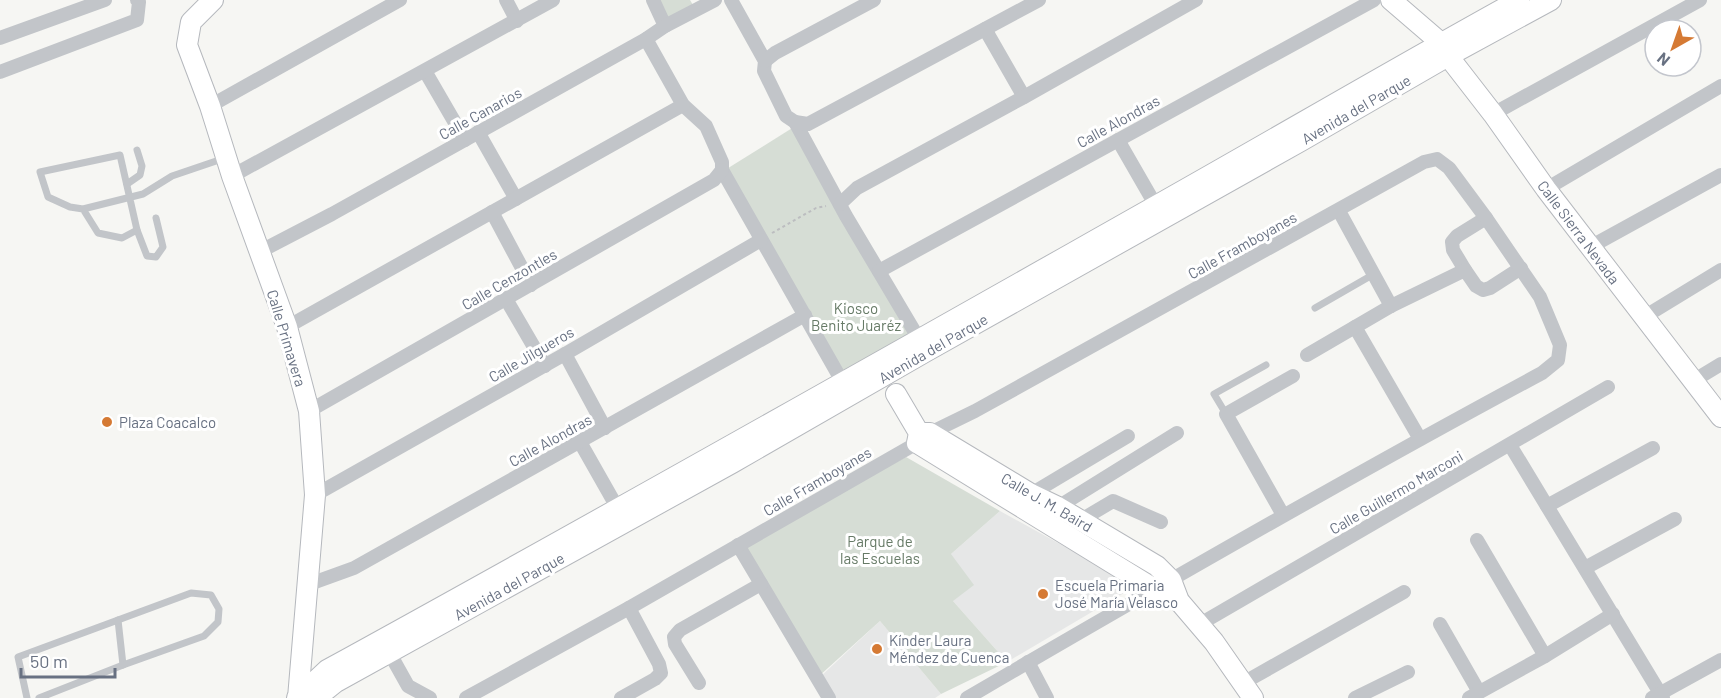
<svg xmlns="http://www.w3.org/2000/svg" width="1721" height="698" viewBox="0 0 1721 698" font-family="Barlow,sans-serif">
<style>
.built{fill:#e6e7e7}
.green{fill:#d6ddd5}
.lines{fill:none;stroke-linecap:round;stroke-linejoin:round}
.secondary-casing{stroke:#b5b8bd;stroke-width:22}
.path{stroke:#bcbdc0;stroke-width:2;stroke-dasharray:3 3;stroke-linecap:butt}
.lane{stroke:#c2c5c9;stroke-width:7}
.street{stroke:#c2c5c9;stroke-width:14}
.secondary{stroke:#fff;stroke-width:20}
.poi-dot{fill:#d57a34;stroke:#fff;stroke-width:2}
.labels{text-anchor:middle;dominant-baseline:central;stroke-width:6;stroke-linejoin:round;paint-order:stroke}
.street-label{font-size:15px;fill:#687182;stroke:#fff}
.park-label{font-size:15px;fill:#667a66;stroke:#fff}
.poi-label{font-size:15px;fill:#687182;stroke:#fff;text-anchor:start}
</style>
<rect width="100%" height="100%" fill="#f6f6f3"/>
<!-- built -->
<g class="built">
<polygon points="1000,511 1136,586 1007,662 953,601 951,554"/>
<polygon points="880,621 941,694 935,698 830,698 819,678"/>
</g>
<!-- green -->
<g class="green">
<polygon points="653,0 690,0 696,10 665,26"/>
<polygon points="797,125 919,339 843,383 725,170"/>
<polygon points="906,457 1000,511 951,554 974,585 953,601 1007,662 941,694 880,621 818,677 738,545"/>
</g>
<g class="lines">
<defs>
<g id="secondary">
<polyline points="213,0 191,22 187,45 210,106 232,176 287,327 309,411 315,495 298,698"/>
<polyline points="1391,0 1441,43 1448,56 1493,114 1546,189 1721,417"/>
<polyline points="896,394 919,433 917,443 1156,590 1179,601"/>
<polyline points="919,433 930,433 1031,494 1058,507 1157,566 1171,580 1179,601 1214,642 1253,698"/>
<path d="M297,698L327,670C606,517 883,360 1161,203C1280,136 1399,66 1519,0"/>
<polyline points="316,698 336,682 732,463 925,352 1301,141 1448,56 1551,0"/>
</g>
</defs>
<!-- secondary casing -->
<use href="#secondary" class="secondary-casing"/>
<!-- path -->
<polyline class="path" points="772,233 816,208 826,206"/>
<!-- lane -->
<g class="lane">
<polyline points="127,184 140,175 142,166 137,150"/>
<polyline points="83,209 98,233 122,238 137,230 120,155 40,172 48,197 70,207 83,209 143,194 172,176 225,158"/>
<polyline points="137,230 147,256 156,257 163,247 156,218"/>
<polyline points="1315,308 1374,274"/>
<polyline points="1226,414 1214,394 1266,365"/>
<polyline points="118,620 123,665"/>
<polyline points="27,698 18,657 191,593 211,595 219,609 218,622 204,636 123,665 39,698"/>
</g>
<!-- street -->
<g class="street">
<polyline points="506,0 517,21"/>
<polyline points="653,0 665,26"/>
<polyline points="731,0 765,61 764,71 786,116 795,122 846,216 919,339"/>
<polyline points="985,29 1024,97"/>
<polyline points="0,38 105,0"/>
<polyline points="646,39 683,105 706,126 722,162 722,170 843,383"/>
<polyline points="765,61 775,53 874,0"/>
<polyline points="425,71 465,140"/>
<polyline points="0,72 137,20 139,2 137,0"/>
<polyline points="210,106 400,0"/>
<polyline points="1493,114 1700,0"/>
<polyline points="795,122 808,124 1039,0"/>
<polyline points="478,132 516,199"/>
<polyline points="1118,140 1156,206"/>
<polyline points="232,176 553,0"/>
<polyline points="1546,189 1721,86"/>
<polyline points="840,204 857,188 1024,97 1196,0"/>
<polyline points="1339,211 1391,306"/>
<polyline points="492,212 531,285"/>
<polyline points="1590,247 1721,175"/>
<polyline points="259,252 332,214 646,39 665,26 715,0"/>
<polyline points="1465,270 1453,250 1452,242 1457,236 1486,218"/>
<polyline points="879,271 1374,0"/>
<polyline points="506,299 545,366"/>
<polyline points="1644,317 1721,270"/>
<polyline points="287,327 683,105"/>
<polyline points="1355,327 1420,439"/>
<polyline points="565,354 605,428"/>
<polyline points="1307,355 1391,306 1465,270 1476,286 1483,290 1490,288 1521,268"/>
<polyline points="1693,381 1721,364"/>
<polyline points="309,411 714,180 722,170"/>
<polyline points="580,442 618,509"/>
<polyline points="1510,445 1663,698"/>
<polyline points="1031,494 1128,436"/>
<polyline points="315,495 565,354 761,240"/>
<polyline points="1547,506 1653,448"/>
<polyline points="1058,507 1177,433"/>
<polyline points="1283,515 1226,414 1293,376"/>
<polyline points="1081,520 1113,501 1161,522"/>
<polyline points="1477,540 1545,656"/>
<polyline points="738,545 829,698"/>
<polyline points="1585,568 1675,519"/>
<polyline points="307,585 354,568 805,315"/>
<polyline points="1200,624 1608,387"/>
<polyline points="1440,624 1479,692"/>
<polyline points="389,652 408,686 430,698"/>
<polyline points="1028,662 1047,698"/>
<polyline points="699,683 675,644 674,637 680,630 761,584"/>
<polyline points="1243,683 1404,592"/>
<path d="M466,698L629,608L917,443L930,433L975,411L1424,162L1437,159L1449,168L1486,218L1540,297L1560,345L1558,360L1542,373C1348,477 1157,587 967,698"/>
<polyline points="621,698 655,679 661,673 659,664 629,608"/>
<polyline points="1355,698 1408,672"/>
<polyline points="1469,698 1545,656 1613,614"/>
<polyline points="1652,698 1721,660"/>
</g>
<!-- secondary -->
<use href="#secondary" class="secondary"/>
</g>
<!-- markers -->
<g class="poi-dot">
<circle cx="107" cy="422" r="6"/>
<circle cx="1043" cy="594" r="6"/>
<circle cx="877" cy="649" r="6"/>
</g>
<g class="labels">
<!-- street labels -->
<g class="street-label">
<text transform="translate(1356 109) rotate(-30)">Avenida del Parque</text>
<text transform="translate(480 113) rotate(-29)">Calle Canarios</text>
<text transform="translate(1118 121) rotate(-29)">Calle Alondras</text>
<text transform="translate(1579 232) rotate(53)">Calle Sierra Nevada</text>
<text transform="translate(1242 245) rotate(-29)">Calle Framboyanes</text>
<text transform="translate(509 279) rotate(-30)">Calle Cenzontles</text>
<text transform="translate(287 338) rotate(73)">Calle Primavera</text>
<text transform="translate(933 348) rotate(-30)">Avenida del Parque</text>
<text transform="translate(531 354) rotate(-30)">Calle Jilgueros</text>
<text transform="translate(550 440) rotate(-29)">Calle Alondras</text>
<text transform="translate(817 481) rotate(-30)">Calle Framboyanes</text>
<text transform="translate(1396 492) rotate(-30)">Calle Guillermo Marconi</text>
<text transform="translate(1047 502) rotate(30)">Calle J. M. Baird</text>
<text transform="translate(509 586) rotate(-29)">Avenida del Parque</text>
</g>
<!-- park labels -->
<g class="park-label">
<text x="856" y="308">Kiosco<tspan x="856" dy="17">Benito Juaréz</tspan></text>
<text x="880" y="541">Parque de<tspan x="880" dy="17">las Escuelas</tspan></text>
</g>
<!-- poi labels -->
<g class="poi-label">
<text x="119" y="422">Plaza Coacalco</text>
<text x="1055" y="585">Escuela Primaria<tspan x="1055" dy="17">José María Velasco</tspan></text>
<text x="889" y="640">Kínder Laura<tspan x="889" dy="17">Méndez de Cuenca</tspan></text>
</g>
</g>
<!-- north arrow -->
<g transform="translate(1673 48) rotate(220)"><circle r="28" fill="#ffffff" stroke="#c3c6cd" stroke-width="1.5"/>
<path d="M0-4.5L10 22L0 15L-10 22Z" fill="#d57a34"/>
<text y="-9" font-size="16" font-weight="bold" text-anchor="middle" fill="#687182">N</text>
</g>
<!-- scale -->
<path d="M21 668v9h94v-9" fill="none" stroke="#687182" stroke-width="3"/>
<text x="30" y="668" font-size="18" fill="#687182" stroke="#ffffff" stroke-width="4.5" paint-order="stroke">50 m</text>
</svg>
